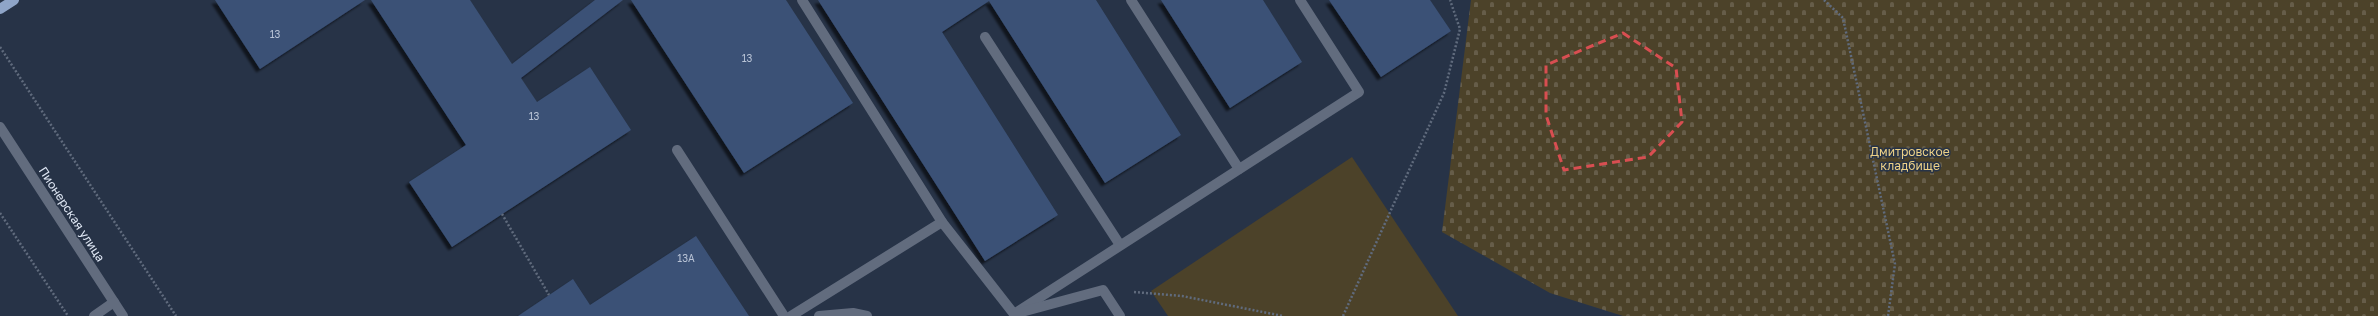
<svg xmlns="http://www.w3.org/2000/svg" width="2378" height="316" viewBox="0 0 2378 316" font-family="'Golos Text',sans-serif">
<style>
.grass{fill:#4c4229}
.cemetery{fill:url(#cemetery-stones)}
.building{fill:#3b5176;filter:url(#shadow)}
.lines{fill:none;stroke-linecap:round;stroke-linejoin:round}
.path{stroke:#606b7d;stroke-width:2.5;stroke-dasharray:2 2;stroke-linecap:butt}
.minor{stroke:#626c7e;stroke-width:10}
.major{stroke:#8fa5c8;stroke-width:10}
.marked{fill:none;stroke:#d84e51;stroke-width:3;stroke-dasharray:8 5;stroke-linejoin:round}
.labels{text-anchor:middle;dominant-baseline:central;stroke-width:3;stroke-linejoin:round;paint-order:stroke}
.number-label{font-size:10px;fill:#b7c2d5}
.park-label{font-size:12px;fill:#edd187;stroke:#273347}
.street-label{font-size:12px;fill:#e0e8f5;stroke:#273347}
</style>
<defs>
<pattern id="cemetery-stones" width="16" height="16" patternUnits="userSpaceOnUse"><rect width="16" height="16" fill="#4c4229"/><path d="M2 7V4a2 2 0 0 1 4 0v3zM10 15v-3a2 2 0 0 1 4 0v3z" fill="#665d49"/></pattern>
<filter id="shadow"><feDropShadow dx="-3.5" dy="3.5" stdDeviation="1" flood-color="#0009"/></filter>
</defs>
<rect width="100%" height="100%" fill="#273347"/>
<!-- grass -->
<polygon class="grass" points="1352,157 1458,316 1168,316 1151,291"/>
<!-- cemetery -->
<polygon class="cemetery" points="1471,0 2378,0 2378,316 1623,316 1550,293 1442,232"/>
<!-- building -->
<g class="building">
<polygon points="215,0 365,0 260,69"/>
<polygon points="371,0 470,0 512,64 595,0 623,0 521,78 537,102 590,67 631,130 452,247 409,182 466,145"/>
<polygon points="631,0 786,0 853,103 744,173"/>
<polygon points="818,0 1096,0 1181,135 1105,183 989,1 942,32 1058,215 985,261"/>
<polygon points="1161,0 1263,0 1302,62 1230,108"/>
<polygon points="1329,0 1430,0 1451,31 1381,77"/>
<polygon points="696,236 749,316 518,316 573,279 590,305"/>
</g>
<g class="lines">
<!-- path -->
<g class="path">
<polyline points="1824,0 1843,18 1895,264 1888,316"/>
<polyline points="0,47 176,316"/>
<polyline points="0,213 68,316"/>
<polyline points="502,214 549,295"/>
<polyline points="1134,292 1182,296 1283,316"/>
<polyline points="1343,316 1444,93 1460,29 1450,0"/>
</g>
<!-- minor -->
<g class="minor">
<polyline points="802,0 942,222"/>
<polyline points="1131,0 1239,169"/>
<polyline points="985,37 1120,245"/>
<polyline points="0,127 123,316"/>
<polyline points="677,150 784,316"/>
<polyline points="1014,314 1359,92 1300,0"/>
<polyline points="94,316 114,302"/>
<polyline points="791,316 942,222 1014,314 1103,290 1120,316"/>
<polyline points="819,316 853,313 867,316"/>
</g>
<!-- major -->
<polyline class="major" points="0,9 14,0"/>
</g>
<!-- marked area -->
<path class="marked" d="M1623,33L1676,68L1682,122L1648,157L1564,170L1546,115V65Z"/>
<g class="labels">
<!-- number labels -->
<g class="number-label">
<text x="275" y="34">13</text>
<text x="747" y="58">13</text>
<text x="534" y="116">13</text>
<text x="686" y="258">13А</text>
</g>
<!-- park labels -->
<g class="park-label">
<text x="1910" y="151">Дмитровское<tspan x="1910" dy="14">кладбище</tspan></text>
</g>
<!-- street labels -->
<g class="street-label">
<text transform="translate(72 214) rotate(57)">Пионерская улица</text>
</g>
</g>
</svg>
